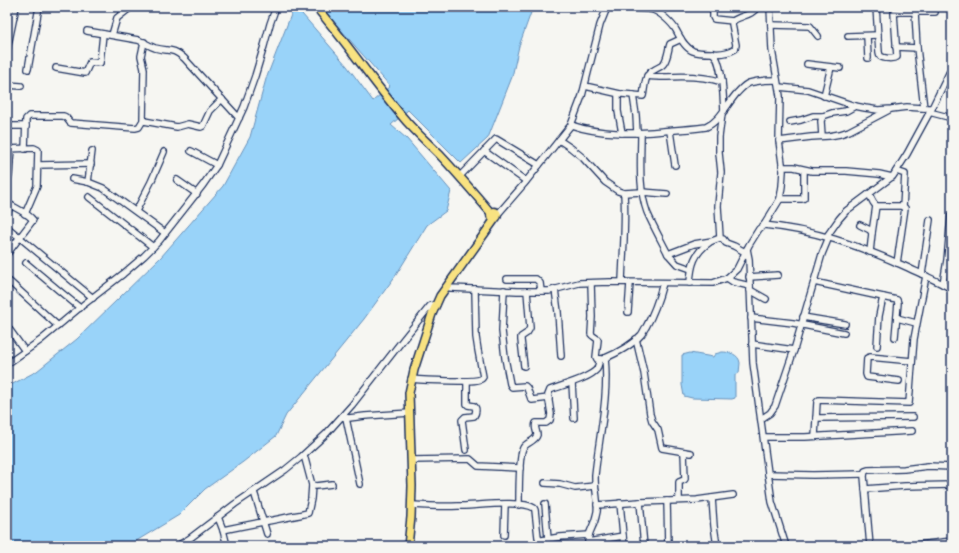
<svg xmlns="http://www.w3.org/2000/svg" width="959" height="553" viewBox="0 0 959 553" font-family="'Gochi Hand',sans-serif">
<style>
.water{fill:#99d3f9;stroke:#6791bb}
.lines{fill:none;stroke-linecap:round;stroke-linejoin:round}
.minor-casing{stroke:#1b2f5e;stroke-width:8}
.major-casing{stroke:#1b2f5e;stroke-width:10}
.minor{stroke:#f6f6f2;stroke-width:5.5}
.major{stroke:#f8e281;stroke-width:7}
</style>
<rect width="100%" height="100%" fill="#f6f6f2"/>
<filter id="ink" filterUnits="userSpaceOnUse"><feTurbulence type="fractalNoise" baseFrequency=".025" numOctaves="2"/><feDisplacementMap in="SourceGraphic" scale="8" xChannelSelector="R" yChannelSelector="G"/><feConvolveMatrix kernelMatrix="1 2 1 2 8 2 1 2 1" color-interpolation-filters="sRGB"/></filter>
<g filter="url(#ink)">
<!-- water -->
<g class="water">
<polygon points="294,7 296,7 347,66 373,101 390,86 321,7 533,7 519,46 512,77 488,138 461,163 408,110 391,125 407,139 451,191 446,211 427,225 396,275 364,319 286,415 276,436 243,462 205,489 179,515 128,546 7,546 7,387 37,371 77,339 161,257 223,186 250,137 266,79"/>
<path d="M722,352C729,352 739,354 740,363C740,366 739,370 739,373L735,375V398L732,399L692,398L684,396L682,385V355L690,353L713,357L715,354Z"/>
</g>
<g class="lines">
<defs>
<g id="minor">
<polyline points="616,7 647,9"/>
<path d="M644,7L647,9C649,9 651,9 653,10C660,12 672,23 676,30C680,37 684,47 693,51C698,53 706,53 711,53C719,54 728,53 735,49L736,45L732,24L733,21C741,15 752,16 757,7"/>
<polyline points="713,7 713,17 714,19 733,21"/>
<path d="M876,7L879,52L880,56C884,59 893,59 897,57L894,13L900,12H935"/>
<polyline points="915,12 917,48 924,108"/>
<polyline points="771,25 810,26 818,36"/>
<path d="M87,31L138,40C144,42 149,46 155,48C169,52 172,47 184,58L239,118"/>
<polyline points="112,35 117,18 131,7"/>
<polyline points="848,36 878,35"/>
<polyline points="867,36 868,58"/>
<polyline points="896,47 917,48"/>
<polyline points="7,50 16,7"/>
<path d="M713,53C723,62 723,97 724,111"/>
<polyline points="807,64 840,68"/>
<polyline points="56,68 85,73 90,62 100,63 103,34"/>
<polyline points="28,69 39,7"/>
<path d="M647,76C654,77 660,77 667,77C685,76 704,76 722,82"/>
<polyline points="7,85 21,86"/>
<polyline points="585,86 620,94"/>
<polyline points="779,87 808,90 855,106 865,108 878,110 891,109 907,107 922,108 932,108"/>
<polyline points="633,95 636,115 637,133"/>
<polyline points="824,96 831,67"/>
<polyline points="929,112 952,118"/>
<polyline points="722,114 719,137 719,153 721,172 718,206 720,238 723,239 726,243 734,246 745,252"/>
<polyline points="143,121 144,69 141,56 144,42"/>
<polyline points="790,122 801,120 813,116 823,116"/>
<path d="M571,125C600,135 632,134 663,131C677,130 692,129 706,127C720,121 727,104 737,93C741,89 744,85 749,83C758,80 768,80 777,80"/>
<polyline points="7,126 26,126"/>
<polyline points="670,131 675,165"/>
<path d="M622,133L618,111V96L620,94H622L643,96C645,87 644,74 654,70C658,67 662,67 664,63C668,57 668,50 670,44L681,39"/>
<path d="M641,133C641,159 638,187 647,212C653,226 661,240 668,254L694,244L712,241L720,238"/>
<polyline points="822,136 821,121 823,116 832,113 846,111 855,106"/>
<polyline points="559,140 571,148 582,157 605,182 618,191 624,193 642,192 667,194"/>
<polyline points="779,141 811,137 829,136 840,134 849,131 889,110"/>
<polyline points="7,149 34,148 38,150 37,186 25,214"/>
<path d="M25,149L26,119L29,116H63C68,117 67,121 71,123L135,128L139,127L142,122L144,121L177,127L188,124L201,127L203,126L210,111L222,99"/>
<polyline points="191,151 217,165"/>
<polyline points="484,151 526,181"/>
<polyline points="38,165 91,164"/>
<polyline points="782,167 794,167 812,171 846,171 879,174 892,177"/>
<polyline points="896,171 905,174 903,207"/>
<polyline points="9,176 11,149"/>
<polyline points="460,176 496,139 539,165"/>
<polyline points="72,179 88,182 103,188 165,233"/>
<polyline points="177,180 197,194"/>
<polyline points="88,182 92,151"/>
<polyline points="869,194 873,202 876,206 902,206 905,208 897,263"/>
<polyline points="89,197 153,247"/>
<polyline points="780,199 802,199 804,198 804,170"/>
<path d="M7,203C15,208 28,213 33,220L7,254"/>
<polyline points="136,211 151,182 164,152"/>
<polyline points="7,212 11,206"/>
<polyline points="498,214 524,184 571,125 582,96 600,25 606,10 608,7"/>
<path d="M764,225C814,230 857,245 902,265C919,273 936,280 952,289"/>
<polyline points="860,225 870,230 872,233 870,252"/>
<polyline points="7,227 93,298"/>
<polyline points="872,233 876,206"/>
<polyline points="827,236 839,219 846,211 893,176 907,154 932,108 952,67"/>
<polyline points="747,249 749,259 753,363 772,502 786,546"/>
<polyline points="668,254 677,264 691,269"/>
<polyline points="26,263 80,308"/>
<polyline points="922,274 930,220"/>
<polyline points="749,277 778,275"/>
<polyline points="727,278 733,282 750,286"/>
<polyline points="507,279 536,279 540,283 541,291"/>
<polyline points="10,282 58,326"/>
<path d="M622,282C623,252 626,222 624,193"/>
<polyline points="814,282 897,300 898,303 895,337"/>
<path d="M591,283L592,317L591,334C593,337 596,337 598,340L596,357L597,359H600"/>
<path d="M690,283C691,265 694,253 710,242"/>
<polyline points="943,284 947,260 951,215"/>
<polyline points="446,287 451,288 517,291 549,291 579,283 610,282 713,283 727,278 737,269 749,245 759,229 764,225 780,199 782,186 783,171 779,141 780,96 772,50 770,7"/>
<polyline points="555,289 558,312 561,356"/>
<polyline points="504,290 502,331 505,358 510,384 512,387 525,386 527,388 531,399 532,400 549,398"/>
<polyline points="750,290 766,299"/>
<polyline points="628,312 630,283"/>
<polyline points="803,317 845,324"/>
<polyline points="751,318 793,323 844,333"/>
<polyline points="897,318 916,323"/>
<polyline points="7,326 25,351"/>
<polyline points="636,339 644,373 650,414 652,421 658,430 662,448 691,453"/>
<polyline points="752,344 794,350"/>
<polyline points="877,346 879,316 883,297"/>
<path d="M603,359C615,354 632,345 641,335C643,333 644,329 646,327C654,313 659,298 663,283"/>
<polyline points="7,364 41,340 83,305 123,274 144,256 159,241 203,185 217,165 244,107 255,76 264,46 270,24 276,7"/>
<polyline points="524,366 521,340 521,337 527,333 530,328 527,291"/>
<path d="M411,379C423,380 474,383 481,379C482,379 482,378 483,377L478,350L476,337L475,289"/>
<polyline points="899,381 867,377 866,374 867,358 870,357 912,361"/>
<polyline points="572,383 574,418"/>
<polyline points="342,417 349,418 365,416 410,413"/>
<polyline points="346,418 360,484"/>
<polyline points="816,418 913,417"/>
<polyline points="761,419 770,413 775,406 794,350 822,254 829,237"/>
<polyline points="815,436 817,402 819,400 909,403 914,339 926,276"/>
<polyline points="764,437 805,437 912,431"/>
<path d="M466,450L462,420L465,417L474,416C476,413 477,408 474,406L468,405L467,404V381"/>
<polyline points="304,455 312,485 316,486 332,484"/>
<polyline points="412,460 470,459 478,466 520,468"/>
<polyline points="768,474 813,475 864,474"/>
<polyline points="545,483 560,484 575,488 595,486"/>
<polyline points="865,489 905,486 951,485"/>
<polyline points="254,492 267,534"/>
<polyline points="712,498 714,526 717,546"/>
<polyline points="679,500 679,482 684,480 685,479 684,452"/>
<polyline points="667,501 668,546"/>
<polyline points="640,502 644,546"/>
<polyline points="620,503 624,546"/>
<polyline points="545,504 548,539"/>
<path d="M412,505C427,506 443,507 458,506C475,506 522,500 534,508L535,510L538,537L539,540H542L560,537L589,535"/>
<path d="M519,505C519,494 519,456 523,448C526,442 535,442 537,435C537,431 534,428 536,423H546L550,420L551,414L548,395L550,390C562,385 589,379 597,369C598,366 599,363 600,359"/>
<polyline points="597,505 640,502 697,500 733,495"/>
<polyline points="218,517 223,530 227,546"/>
<path d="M223,530C251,524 280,519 308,513L311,499L312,485"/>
<polyline points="504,535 505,504"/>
<polyline points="588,542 623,536"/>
<polyline points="177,546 189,539 235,504 285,470 301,457 326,434 352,405 402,341 430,306 437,304"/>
<path d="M589,546C586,533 594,528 596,516C599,508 597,500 596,491C595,486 595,481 595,475C599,437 609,396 605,358"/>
<polyline points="870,546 864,476 865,471 868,470 904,469 928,466 952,467"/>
<polyline points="909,546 952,541"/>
</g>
<g id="major">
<path d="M316,7C348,44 375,85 407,122C417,133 428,143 439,154C457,173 474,193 491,213"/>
<circle cx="494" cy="215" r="3.5"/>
<polyline points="408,546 411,517 412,486 409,393 414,370 432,314 440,296 495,219"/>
</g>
</defs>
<!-- minor casing -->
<use href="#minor" class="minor-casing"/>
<!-- major casing -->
<use href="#major" class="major-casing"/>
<!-- minor -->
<use href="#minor" class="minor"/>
<!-- major -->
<use href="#major" class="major"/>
</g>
</g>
<!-- margin -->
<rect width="959" height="553" fill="none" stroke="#f6f6f2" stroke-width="24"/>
<rect x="12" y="12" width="935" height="529" fill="none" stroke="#1b2f5e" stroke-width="1.5" filter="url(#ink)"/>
</svg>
